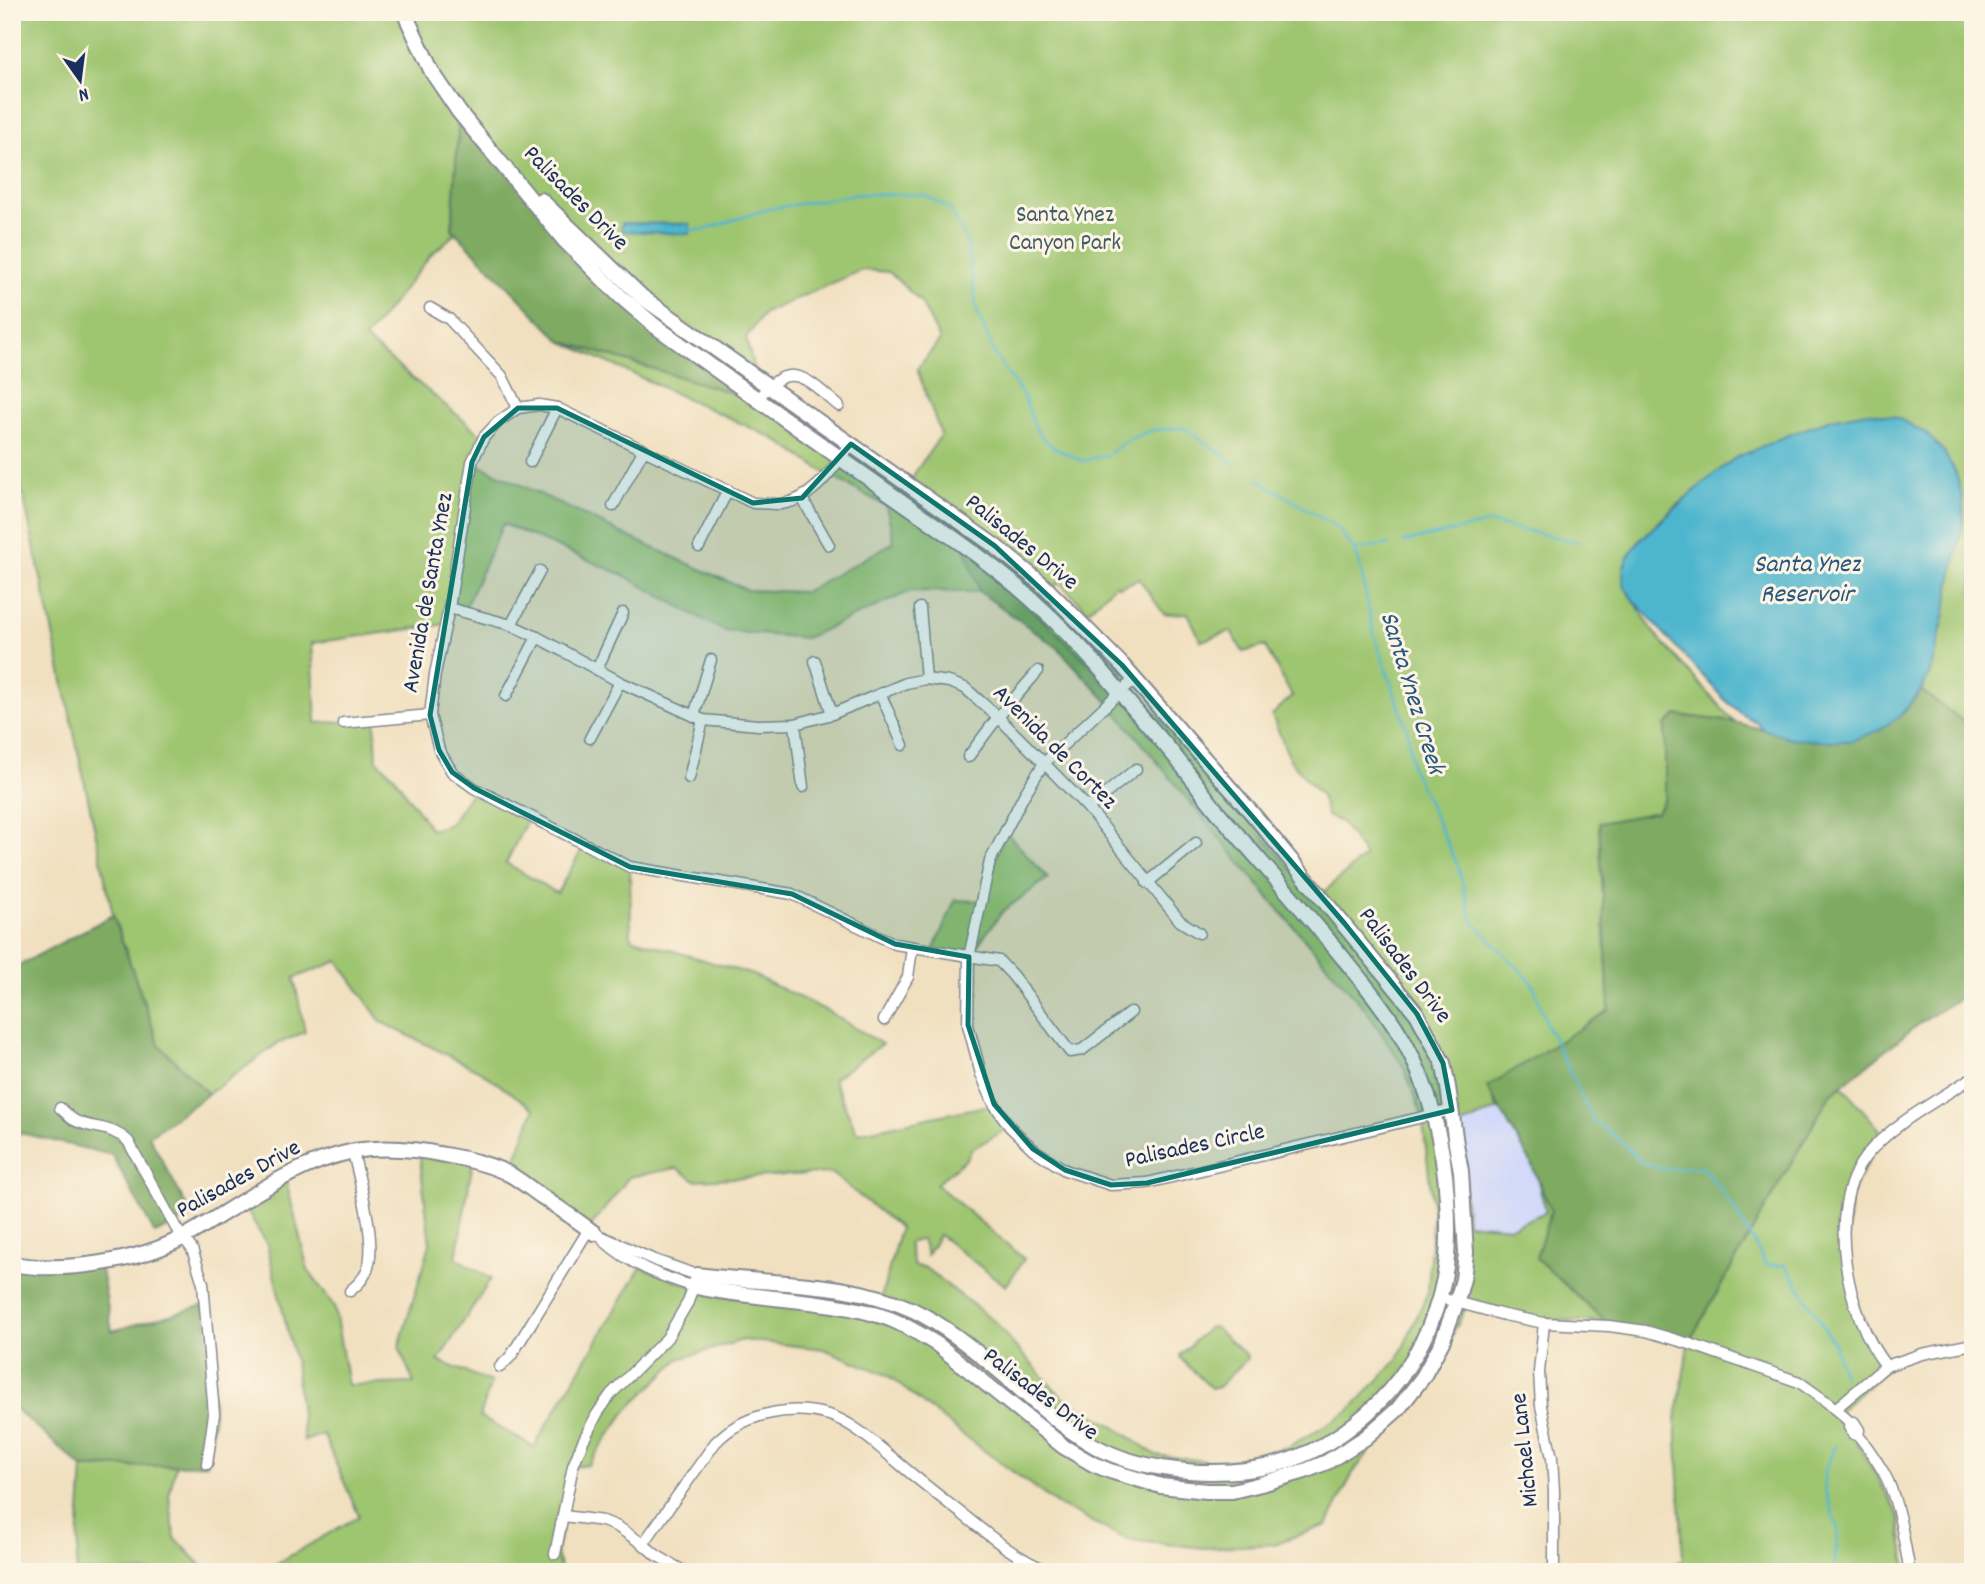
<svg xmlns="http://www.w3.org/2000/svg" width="1985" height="1584" viewBox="0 0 1985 1584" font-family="Dekko,sans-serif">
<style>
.built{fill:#d2d9f9}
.green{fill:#9ec570;stroke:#5c7a67;stroke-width:2;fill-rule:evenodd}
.forest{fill:#7eaa62;stroke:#4c6c60;stroke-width:2}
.water{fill:#4eb5cd;stroke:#347296;stroke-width:2}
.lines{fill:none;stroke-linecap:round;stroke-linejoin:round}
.stream{stroke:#4eb5cd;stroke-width:2.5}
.street-casing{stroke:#86888f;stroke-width:13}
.secondary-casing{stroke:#86888f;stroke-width:18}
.street{stroke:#fff;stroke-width:10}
.secondary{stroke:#fff;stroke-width:14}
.marked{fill:#0f766e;fill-opacity:0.2;stroke:#0f766e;stroke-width:5;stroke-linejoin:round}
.labels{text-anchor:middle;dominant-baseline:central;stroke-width:6;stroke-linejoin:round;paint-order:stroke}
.street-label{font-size:24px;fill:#1b2f5e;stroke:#fcf5e5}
.park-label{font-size:24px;fill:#425c63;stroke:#fcf5e5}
.water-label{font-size:26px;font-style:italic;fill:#2a577f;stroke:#fcf5e5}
</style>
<rect width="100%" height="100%" fill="#fcf5e5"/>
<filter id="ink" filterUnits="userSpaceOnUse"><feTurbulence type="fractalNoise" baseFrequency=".0143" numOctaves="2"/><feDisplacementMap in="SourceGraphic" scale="14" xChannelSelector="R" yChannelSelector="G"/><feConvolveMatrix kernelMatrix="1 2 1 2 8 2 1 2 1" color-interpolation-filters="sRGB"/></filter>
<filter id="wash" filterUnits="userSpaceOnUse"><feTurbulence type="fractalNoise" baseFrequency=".00686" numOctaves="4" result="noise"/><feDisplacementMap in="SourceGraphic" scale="28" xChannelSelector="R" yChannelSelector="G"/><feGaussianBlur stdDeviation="1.57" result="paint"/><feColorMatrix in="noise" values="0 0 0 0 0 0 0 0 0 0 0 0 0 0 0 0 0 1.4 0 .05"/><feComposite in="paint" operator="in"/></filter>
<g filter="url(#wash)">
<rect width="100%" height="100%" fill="#f1e0c0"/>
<!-- built -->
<polygon class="built" points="1498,1109 1529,1159 1551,1210 1511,1227 1466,1223 1457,1127"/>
<!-- green -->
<g class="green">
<path d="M12,12H1973V729L1921,690L1930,673L1944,617L1735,458L1672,509L1640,540L1625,587L1655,634L1734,722L1677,715L1665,725V797L1657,813L1599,823L1605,933L1835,1077L1880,1130L1874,1138L1878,1142L1851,1193L1847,1246L1859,1311L1889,1367L1839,1411L1899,1515L1907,1572H1660L1683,1559L1676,1419L1689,1342L1609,1322L1544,1320L1468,1303L1432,1375L1381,1436L1353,1473L1327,1525L1274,1544L1205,1548L1128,1540L1058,1505L959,1432L887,1375L824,1349L743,1340L679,1359L627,1410L588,1465L573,1467L556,1554L562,1572H262L359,1516L323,1434L304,1441L295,1362L267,1245L242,1202L285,1177L308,1270L334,1306L348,1385L414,1383L399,1347L430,1244L419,1151L473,1161L456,1258L491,1279L438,1361L491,1382L480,1417L534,1447L641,1267L691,1286L697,1275L881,1298L900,1228L831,1173L695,1180L677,1168L629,1177L589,1229L510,1175L534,1109L480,1071L381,1022L338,961L294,978L305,1032L277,1044L208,1094L159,1045L113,915L12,443ZM508,186L655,326L759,401L561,341L775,439L827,474L886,506L894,542L804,592L747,590L638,541L473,462L484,437L365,339L430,256ZM862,270L889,272L921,302L940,340L917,369L941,435L914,474L915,476L906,483L756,377L746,338L764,313ZM503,524L621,574L724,631L806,638L911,591L980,592L965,546L1108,702L1270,899L1366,1010L1403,1066L1422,1115L1433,1209L1428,1292L1398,1359L1349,1411L1288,1447L1222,1463L1156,1455L1112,1425L1062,1397L1013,1344L995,1322L924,1267L914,1266L908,1243L922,1239L927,1255L939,1235L1006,1286L1024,1259L936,1184L967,1158L972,1149L1010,1127L994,1104L857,1133L833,1079L882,1044L827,1011L753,975L631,938L630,867L585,844L557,893L506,863L529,816L474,788L450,824L431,830L394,776L377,760L375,720L316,723L312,643L446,624L449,609L463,612ZM1139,579L1164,614L1188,613L1201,641L1231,631L1243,652L1265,646L1292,696L1272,715L1290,760L1321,796L1327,816L1341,822L1365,856L1317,898L1050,592L1059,582L1088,611L1116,584L1119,587ZM1513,1085L1546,1212L1511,1227L1467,1223L1457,1127L1498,1109L1490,1092Z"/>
<polygon points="1005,831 1048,878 1002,912 969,957 933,951 955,900 981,901"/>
<polygon points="1214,1327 1246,1355 1247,1359 1217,1388 1211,1388 1181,1359 1180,1355 1208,1328"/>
<polygon points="176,1465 169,1496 175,1538 208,1572 76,1572 83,1468"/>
</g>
<!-- forest -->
<g class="forest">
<polygon points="459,112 602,279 762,402 561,341 452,229"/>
<polygon points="964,545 1120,692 1108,702 1058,648 980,592"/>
<polygon points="1921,690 1973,729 1973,990 1918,1024 1830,1095 1689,1342 1608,1324 1536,1258 1551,1210 1529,1159 1487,1087 1609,1010 1599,823 1657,812 1665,797 1665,725 1677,715 1734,722 1762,729 1790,738 1818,741 1851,741 1900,716"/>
<polygon points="113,915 159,1045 208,1094 149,1136 192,1216 155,1234 112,1155 12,1131 12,969"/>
<polygon points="12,1264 100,1264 112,1331 205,1305 214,1414 207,1464 83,1468 12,1406"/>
</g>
<!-- water -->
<g class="water">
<polygon points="622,223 690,224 690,234 621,231"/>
<polygon points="1867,412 1896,417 1926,433 1944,452 1956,473 1962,496 1964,518 1944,617 1930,673 1921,690 1900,716 1877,731 1851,741 1818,741 1790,738 1762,729 1758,723 1743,715 1725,700 1633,600 1625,587 1623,578 1624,567 1628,557 1640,540 1707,480 1735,458 1781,438 1831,419"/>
</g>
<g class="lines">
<!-- stream -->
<g class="stream">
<polyline points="690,230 703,230 768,209 858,194 925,195 950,209 967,241 977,312 996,357 1024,397 1036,430 1051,446 1082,461 1107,455 1129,439 1153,430 1185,428 1234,463"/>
<path d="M1259,480L1338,528L1354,550L1359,561L1373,631L1408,732L1412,768L1458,866L1472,920L1533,984L1547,1025L1594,1122L1614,1135L1643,1163L1664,1169L1701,1167C1730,1195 1747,1231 1766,1265H1786L1791,1274L1834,1344L1843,1376"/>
<polyline points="1404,542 1489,523 1579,542"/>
<polyline points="1354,550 1389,544"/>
<polyline points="1834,1572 1838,1530 1825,1490 1824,1474 1835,1446"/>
</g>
</g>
</g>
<g filter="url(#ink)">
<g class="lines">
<defs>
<g id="street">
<polyline points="430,308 449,319 502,376 518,408"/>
<path d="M758,399C790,357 808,380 839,406"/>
<path d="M851,444C833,468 814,500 781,504C772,504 762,503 753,503L557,408L539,405L518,408L498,422L484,437L472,462L449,608L435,674L430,715L439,750L452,772L474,788L630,867L792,894L895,944L999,961L1013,976L1070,1052L1082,1050L1131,1012"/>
<polyline points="530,462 557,408"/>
<polyline points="802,498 829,545"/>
<polyline points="613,506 644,449"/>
<polyline points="699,547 728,490"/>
<polyline points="449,608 511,625 537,637 620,682 703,720 758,725 795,724 832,714 906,683 926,679 949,682 965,688 998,717 1044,763 1088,808 1180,921 1199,933"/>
<polyline points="920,608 926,679"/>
<polyline points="511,625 540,571"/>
<polyline points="815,661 832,714"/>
<polyline points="597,669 623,613"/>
<polyline points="1134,680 1120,692 1044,763 1024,795 990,861 969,957 968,1025 981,1074 994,1104 1010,1127 1033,1149 1065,1170 1111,1185 1147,1183 1452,1110"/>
<polyline points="881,695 903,745"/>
<polyline points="506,696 537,637"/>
<polyline points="694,716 711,660"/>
<polyline points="343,723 430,715"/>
<polyline points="795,724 803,787"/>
<polyline points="590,738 620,682"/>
<polyline points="968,757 998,717 1038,671"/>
<polyline points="689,778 703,720"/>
<polyline points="1088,808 1136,769"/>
<polyline points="1147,883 1196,843"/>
<polyline points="884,1020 908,977 912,948"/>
<path d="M60,1108C64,1111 69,1117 74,1120C92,1130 109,1124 128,1141L176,1228L192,1249L203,1283L214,1414L207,1464"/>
<path d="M604,1241C630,1264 659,1276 692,1286"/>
<path d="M350,1291C357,1285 364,1279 367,1270C378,1246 359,1179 353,1152"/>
<polyline points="1441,1298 1504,1315 1544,1323 1609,1326 1646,1331 1690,1344 1799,1382 1827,1402 1850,1422 1854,1422 1859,1430 1858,1435"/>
<polyline points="1544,1323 1539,1372 1541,1406 1552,1458 1554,1491 1554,1572"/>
<path d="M1886,1366C1847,1317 1824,1209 1866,1156C1890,1125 1940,1099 1973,1077"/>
<polyline points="500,1367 511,1356 589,1229"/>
<polyline points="1835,1409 1886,1366 1922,1354 1973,1344"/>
<path d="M1850,1422L1849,1427L1853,1434L1858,1435C1869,1449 1880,1464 1888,1481C1900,1510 1904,1541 1910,1572"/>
<polyline points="564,1516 603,1521 618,1527 643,1544 656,1555 685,1572"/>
<path d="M643,1544L715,1443C742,1414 790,1404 829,1415C854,1423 875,1444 895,1460C918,1480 942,1498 966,1517C992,1538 1019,1560 1051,1572"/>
<polyline points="555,1554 573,1466 583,1441 597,1414 611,1394 667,1338 688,1302 697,1275 654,1260 594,1233"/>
</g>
<g id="secondary">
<path d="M404,12L432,72L459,112L565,241L621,297L655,326C733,382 810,437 888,492C936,526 985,558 1029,597C1062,626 1092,658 1120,692C1138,715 1159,736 1177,759C1191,776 1203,794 1217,811C1257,858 1299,904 1339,953C1362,981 1386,1009 1404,1041C1430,1088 1444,1145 1447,1199C1450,1247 1448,1282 1429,1327C1398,1400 1327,1461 1247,1470C1197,1476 1131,1469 1088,1442C1057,1423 1029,1397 1002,1373C974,1350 946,1326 913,1310C846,1279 769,1285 697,1275"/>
<path d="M541,200L642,297L995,546L1042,584L1122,665L1257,819L1417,1014L1443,1063L1448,1087L1456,1144L1461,1171L1466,1253L1463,1279L1457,1301L1442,1342L1423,1377L1398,1409L1365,1438L1327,1462L1305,1471L1261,1484L1232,1491H1207L1161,1486L1110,1471L1093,1464L1064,1447L938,1345C922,1335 907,1326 890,1319C830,1297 756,1301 692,1286"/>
<path d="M12,1264C63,1273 138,1262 184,1237C239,1206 290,1164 354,1151C384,1146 416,1149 445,1155C467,1159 491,1164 511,1175C521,1181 531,1189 541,1196C559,1208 577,1220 594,1233"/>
</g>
</defs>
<!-- street casing -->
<use href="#street" class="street-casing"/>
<!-- secondary casing -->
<use href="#secondary" class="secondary-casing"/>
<!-- street -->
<use href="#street" class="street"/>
<!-- secondary -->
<use href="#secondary" class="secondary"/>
</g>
</g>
<!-- marked area -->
<path class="marked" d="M518,408H557L753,503L802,498L851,444L995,546L1122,665L1345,924L1417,1014L1443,1063L1452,1110L1147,1183L1111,1185L1065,1170L1033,1149L994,1104L968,1025L969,957L895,944L792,894L630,867L474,788L452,772L439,750L430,715L472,462L484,437Z"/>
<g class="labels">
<!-- street labels -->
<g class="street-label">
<text transform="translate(575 199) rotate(45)">Palisades Drive</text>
<text transform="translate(1021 543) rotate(39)">Palisades Drive</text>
<text transform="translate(429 593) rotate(-80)">Avenida de Santa Ynez</text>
<text transform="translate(1054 748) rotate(45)">Avenida de Cortez</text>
<text transform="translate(1404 966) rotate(53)">Palisades Drive</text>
<text transform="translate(1195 1147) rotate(-12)">Palisades Circle</text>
<text transform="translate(239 1180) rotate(-29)">Palisades Drive</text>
<text transform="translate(1040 1395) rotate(37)">Palisades Drive</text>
<text transform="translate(1526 1450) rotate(-96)">Michael Lane</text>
</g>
<!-- park labels -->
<g class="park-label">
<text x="1065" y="216">Santa Ynez<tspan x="1065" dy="28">Canyon Park</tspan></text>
</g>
<!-- water labels -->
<g class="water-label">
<text x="1807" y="565">Santa Ynez<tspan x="1807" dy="30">Reservoir</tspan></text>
<text transform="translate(1411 693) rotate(73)">Santa Ynez Creek</text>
</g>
</g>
<!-- margin -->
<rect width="1985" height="1584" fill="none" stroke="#fcf5e5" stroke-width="42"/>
<!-- north arrow -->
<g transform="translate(80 80) rotate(166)" stroke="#fcf5e5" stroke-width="5" paint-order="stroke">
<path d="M0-5L12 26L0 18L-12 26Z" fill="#1b2f5e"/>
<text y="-10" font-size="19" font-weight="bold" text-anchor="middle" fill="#1b2f5e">N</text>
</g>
</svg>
